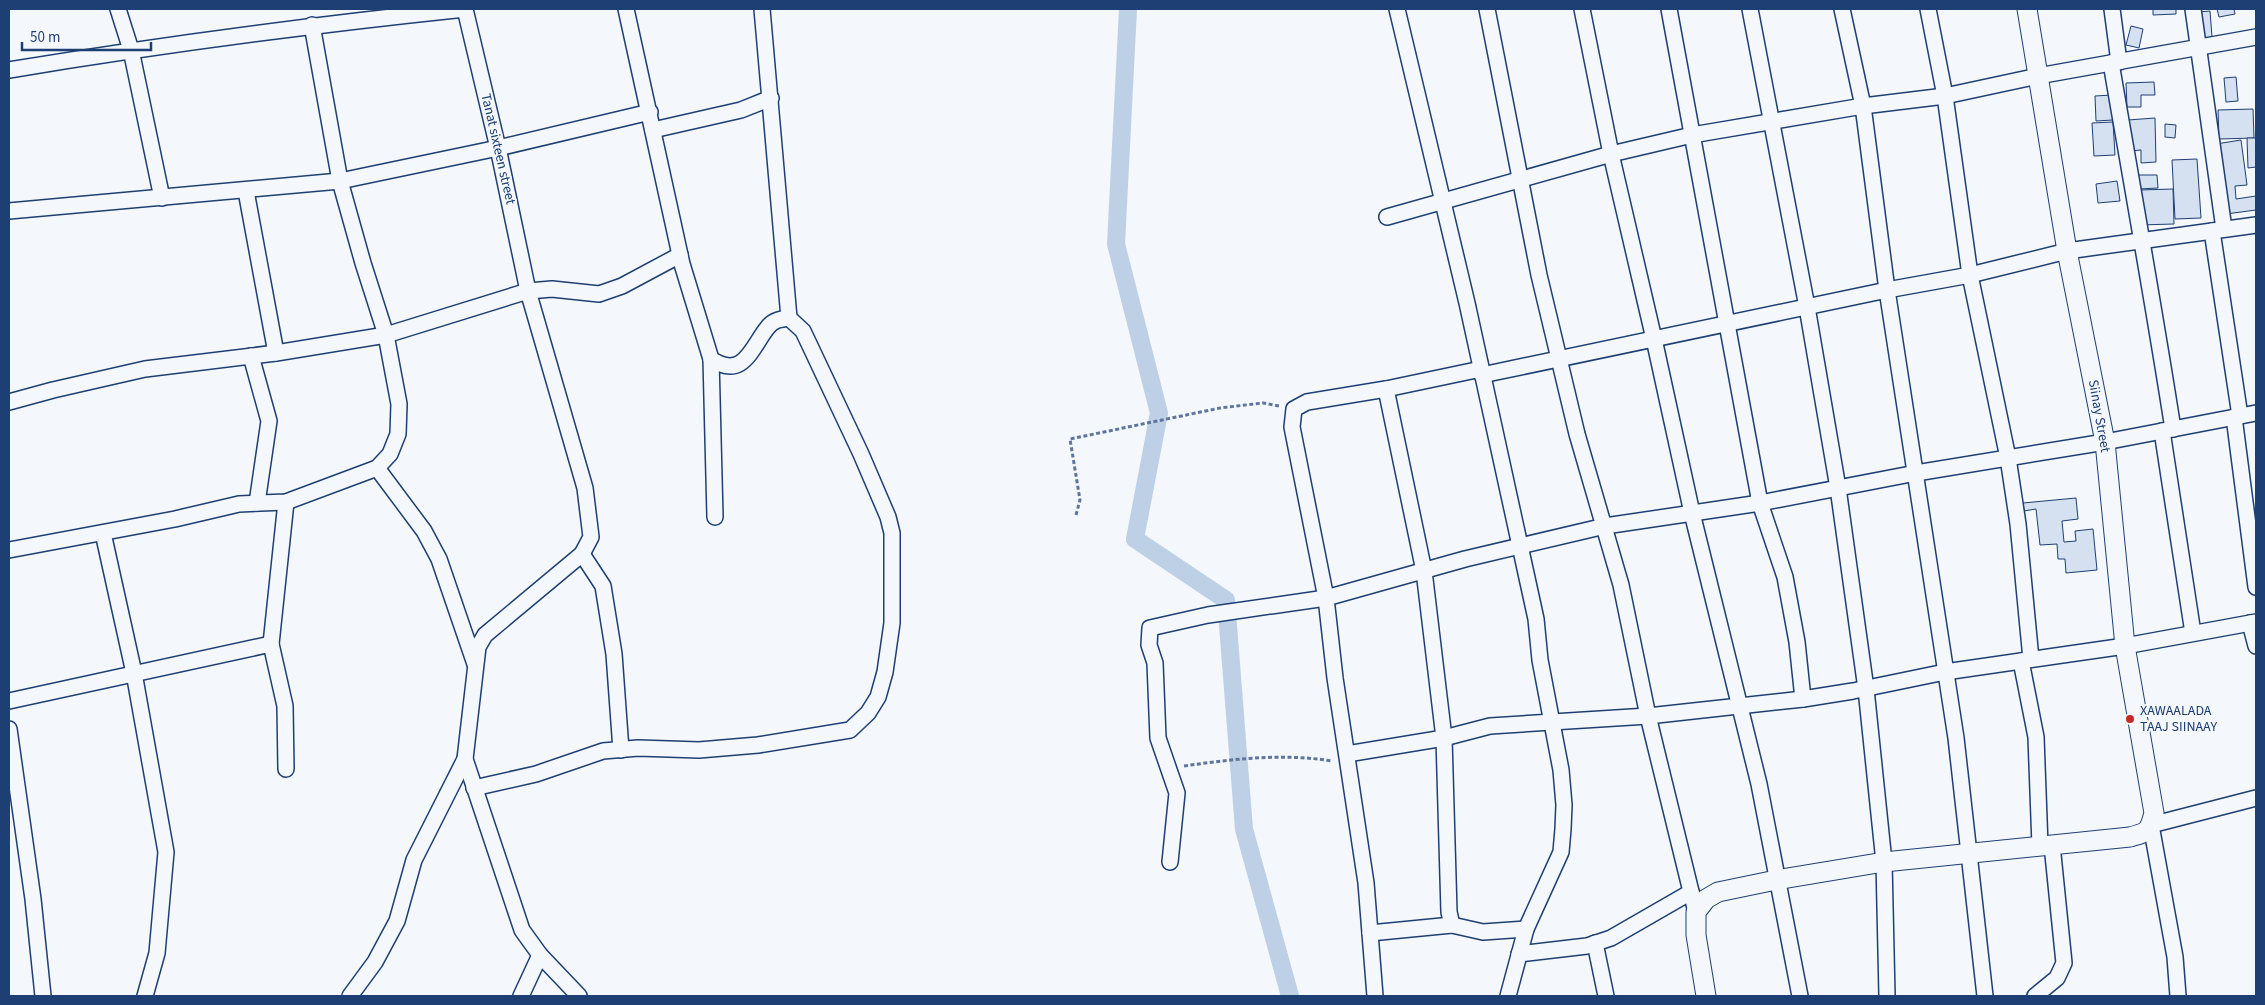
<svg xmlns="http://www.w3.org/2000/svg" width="2265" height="1005" viewBox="0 0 2265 1005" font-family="'Source Sans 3',sans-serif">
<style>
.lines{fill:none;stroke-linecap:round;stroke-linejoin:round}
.canal{stroke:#bed0e5;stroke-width:18}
.building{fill:#d5e0f0;stroke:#1d3f73}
.minor-casing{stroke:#1d3f73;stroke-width:18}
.tertiary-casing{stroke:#1d3f73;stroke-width:21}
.path{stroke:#5e769c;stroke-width:3;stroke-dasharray:4 2.5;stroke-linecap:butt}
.minor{stroke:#f4f7fb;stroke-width:15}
.tertiary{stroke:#f4f7fb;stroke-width:19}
.poi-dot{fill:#c62828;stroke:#f4f7fb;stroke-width:2}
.labels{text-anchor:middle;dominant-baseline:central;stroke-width:4;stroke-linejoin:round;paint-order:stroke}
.street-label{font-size:14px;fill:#1d3f73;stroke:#f4f7fb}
.poi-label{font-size:14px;fill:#1d3f73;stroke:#f4f7fb;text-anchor:start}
</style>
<rect width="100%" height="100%" fill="#f4f7fb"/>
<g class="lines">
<!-- canal -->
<polyline class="canal" points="1128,9 1116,244 1159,413 1135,539 1226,600 1244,829 1290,996"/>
</g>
<!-- building -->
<g class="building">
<polygon points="2153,9 2176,9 2176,14 2153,15"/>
<polygon points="2217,9 2234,9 2235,14 2219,17"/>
<polygon points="2210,11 2212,37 2200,38 2199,12"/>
<polygon points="2131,26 2143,29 2139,48 2126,45"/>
<polygon points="2236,77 2238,101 2226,102 2224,78"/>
<polygon points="2154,82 2155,95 2141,95 2141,107 2127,107 2126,83"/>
<polygon points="2112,95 2113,120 2096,121 2095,96"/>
<polygon points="2253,109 2254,138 2219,139 2218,110"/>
<polygon points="2155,118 2156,162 2141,163 2141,150 2130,151 2128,120"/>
<polygon points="2113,122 2115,155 2094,156 2092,123"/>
<polygon points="2165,124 2176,125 2175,138 2165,137"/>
<polygon points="2247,138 2256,138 2256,167 2248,168"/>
<polygon points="2241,140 2247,185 2235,186 2236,199 2256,196 2256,210 2226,214 2216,144"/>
<polygon points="2197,159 2201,218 2175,219 2172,160"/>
<polygon points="2138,175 2157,175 2158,188 2138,189"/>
<polygon points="2117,181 2120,201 2098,203 2096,184"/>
<polygon points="2173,189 2174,224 2139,225 2139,190"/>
<polygon points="2076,498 2078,519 2062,521 2064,542 2076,541 2075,531 2093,529 2097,570 2066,573 2065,559 2058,559 2057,544 2040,545 2036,509 2024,511 2023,503"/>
</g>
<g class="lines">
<defs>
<g id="minor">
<polyline points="118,9 131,50 162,198"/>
<polyline points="762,9 789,318"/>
<polyline points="1397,9 1467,303 1536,619 1540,660 1561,770 1564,805 1563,829 1561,852 1526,929 1508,996"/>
<polyline points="1487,9 1539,275 1577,434 1621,585 1648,716 1696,912"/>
<polyline points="1669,9 1760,503 1785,577 1797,642 1803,699"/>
<polyline points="1750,9 1807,307 1838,488 1866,689 1884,862 1887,996"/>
<polyline points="1842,9 1863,106 1887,290 1956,738 1985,996"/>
<polyline points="1928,9 1945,96 1970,275 2008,458 2018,524 2031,659"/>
<polyline points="2112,9 2119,62"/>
<polyline points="2193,9 2224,229"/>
<path d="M2111,63C2132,185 2154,307 2173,429"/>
<path d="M9,70C160,45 312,25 465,9"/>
<polyline points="653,130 741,110 771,98"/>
<polyline points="246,191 276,353"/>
<polyline points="9,211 340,181 498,148 650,112"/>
<polyline points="1387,217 1611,154 1582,9"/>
<polyline points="2212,231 2240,416"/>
<polyline points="251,356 269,421 257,503"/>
<polyline points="711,359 715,517"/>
<polyline points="1482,375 1887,290 1970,275 2067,251 2256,225"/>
<polyline points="1386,389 1424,571 1444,738 1449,912 1452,925 1483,932 1526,929"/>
<polyline points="9,402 53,390 145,369 276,353 386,335 528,291 552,289 599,294 622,286 680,255"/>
<polyline points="2234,417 2256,587"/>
<polyline points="2162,431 2193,633"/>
<polyline points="377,468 424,531 439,559 475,664"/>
<polyline points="286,502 271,644 285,706 286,769"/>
<polyline points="103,533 134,673 166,852 157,953 145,996"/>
<polyline points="9,550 175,519 239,504 286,502 377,468 390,454 398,434 399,404 386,335 363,263 340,181 312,25"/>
<polyline points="582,554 603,586 614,654 621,750"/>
<polyline points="2250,623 2256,646"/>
<polyline points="2021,661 2036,737 2040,846"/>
<polyline points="9,701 271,644"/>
<polyline points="9,729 33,899 43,996"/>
<polyline points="1347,754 1444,738 1490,726 1648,716 1803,699 1853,691 1945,672 2125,646 2256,622"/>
<polyline points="465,759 522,930 540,955 579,996"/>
<path d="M474,788L536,774L603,751L638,748L699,750L758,745L850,730L868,713L878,697L885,672L892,623V533L888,517L861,454L803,331L789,318C781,319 773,320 768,327C752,346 744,381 711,359L682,264L626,9"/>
<polyline points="1170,862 1177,793 1158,738 1155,663 1149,645 1150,628 1208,615 1326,598 1465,559 1605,526 1760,503 1916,473 2105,442 2256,413"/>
<polyline points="1370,933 1452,925"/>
<polyline points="1595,943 1606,996"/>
<polyline points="1519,954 1587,946 1611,938 1691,892"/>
<polyline points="350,996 375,962 397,921 414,860 465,759 478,647 485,635 582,554 591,537 585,488 528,291 498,148 465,9"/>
<polyline points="521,996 540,955"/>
<polyline points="1375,996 1366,883 1335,678 1326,598 1292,427 1294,409 1307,402 1386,389 1481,369"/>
<polyline points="1800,996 1759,784 1692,513 1654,339 1611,154 1692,135 1863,106 1945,96 2038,76 2256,37"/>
<polyline points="2035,996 2057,978 2064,963 2052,845"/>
<polyline points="2178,996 2175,957 2151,825 2256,798"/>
</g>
<path id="tertiary" d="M1706,996L1696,935V912L1706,899L1718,892L1776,880L1884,862L2130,837C2148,832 2149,832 2154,813L2125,646L2105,442L2067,251L2027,9"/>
</defs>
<!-- minor casing -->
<use href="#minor" class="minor-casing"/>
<!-- tertiary casing -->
<use href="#tertiary" class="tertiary-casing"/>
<!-- path -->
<g class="path">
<polyline points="1076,515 1080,500 1070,439 1220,408 1263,403 1279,406"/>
<path d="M1184,766C1233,759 1283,753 1332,761"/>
</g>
<!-- minor -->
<use href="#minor" class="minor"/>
<!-- tertiary -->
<use href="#tertiary" class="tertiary"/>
</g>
<!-- markers -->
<circle class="poi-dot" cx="2130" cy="719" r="5"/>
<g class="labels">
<!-- street labels -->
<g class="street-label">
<text transform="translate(498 149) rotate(77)">Tanat sixteen street</text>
<text transform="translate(2099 416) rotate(80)">Siinay Street</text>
</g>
<!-- poi labels -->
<g class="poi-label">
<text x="2140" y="711">XAWAALADA<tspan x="2140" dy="16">TAAJ SIINAAY</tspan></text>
</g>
</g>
<!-- border -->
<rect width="2265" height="1005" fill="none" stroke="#1d3f73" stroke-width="20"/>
<!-- scale -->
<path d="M22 42v8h129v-8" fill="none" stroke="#1d3f73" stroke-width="2.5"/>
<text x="30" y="42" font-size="15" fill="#1d3f73" stroke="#f4f7fb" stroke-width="4" paint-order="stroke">50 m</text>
</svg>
